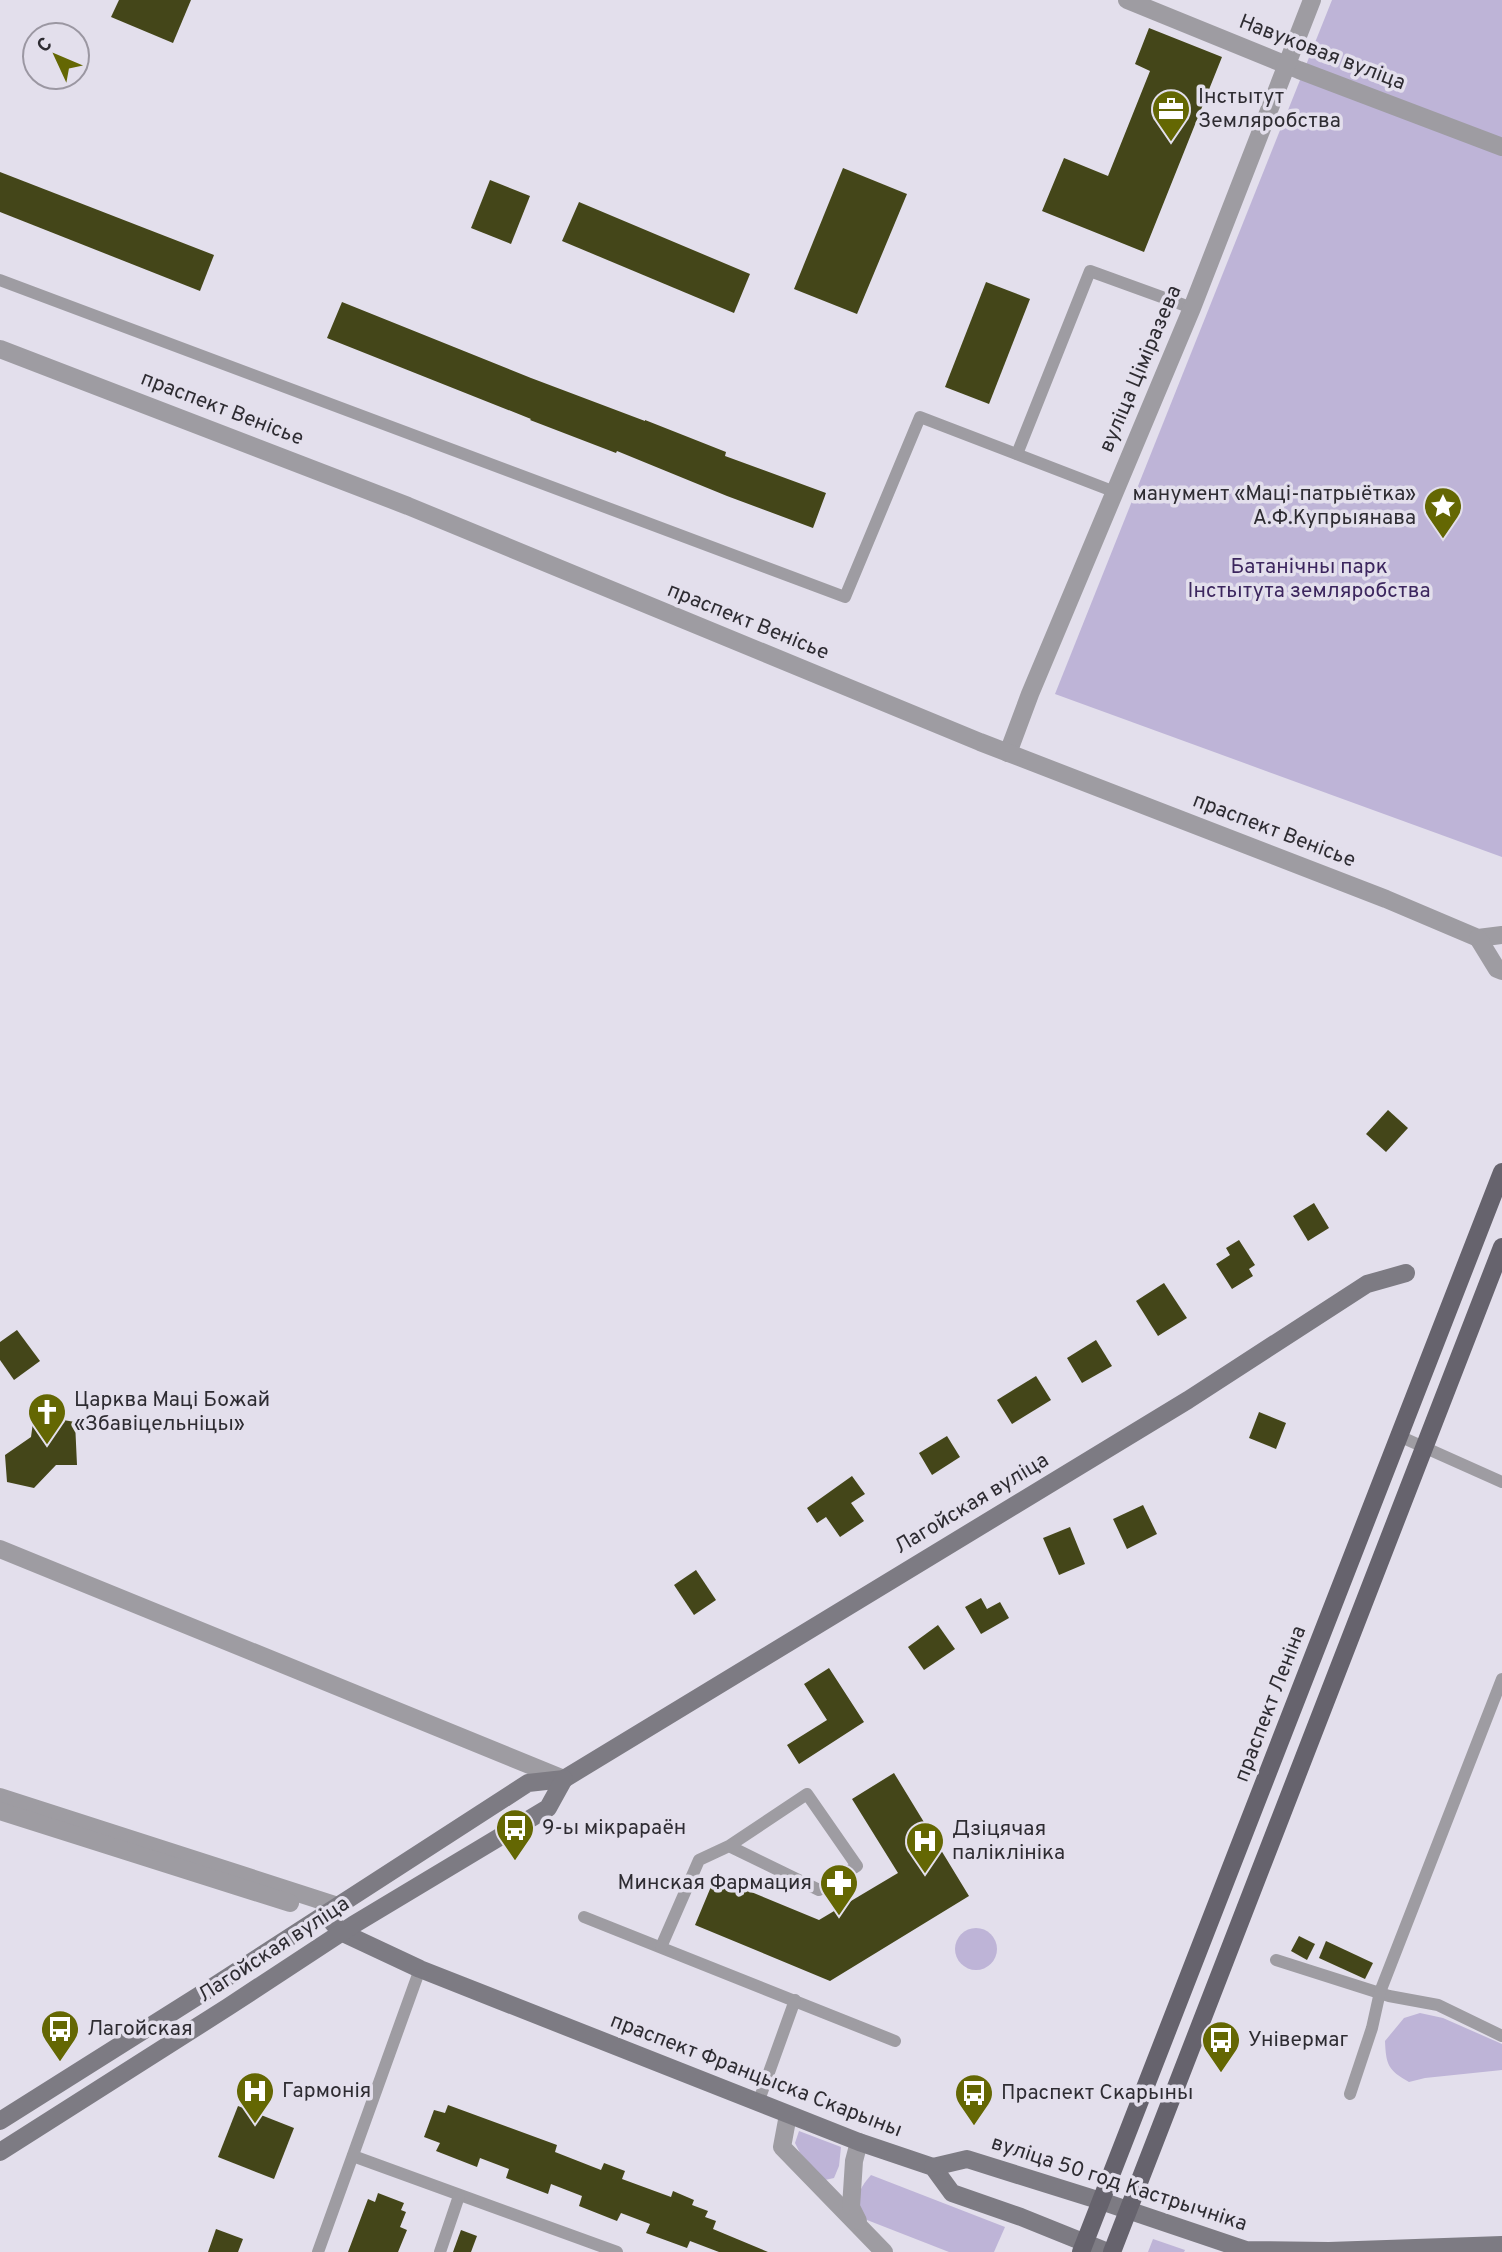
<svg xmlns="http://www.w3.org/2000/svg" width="1502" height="2252" viewBox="0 0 1502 2252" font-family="Overpass,sans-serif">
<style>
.green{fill:#beb4d7}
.building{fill:#444619}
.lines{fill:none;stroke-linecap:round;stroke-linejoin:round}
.service{stroke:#9e9ca2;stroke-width:12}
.minor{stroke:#9e9ca2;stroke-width:18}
.tertiary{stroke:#9e9ca2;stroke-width:18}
.secondary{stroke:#7d7b83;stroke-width:18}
.primary{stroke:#66636d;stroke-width:18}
.labels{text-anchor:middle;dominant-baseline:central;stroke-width:7;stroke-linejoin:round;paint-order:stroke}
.street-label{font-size:21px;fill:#2e2c32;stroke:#e3dfec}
.poi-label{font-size:21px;fill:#2e2c32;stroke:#e3dfec;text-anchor:start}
.park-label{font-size:21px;fill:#3c265e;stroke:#e3dfec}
</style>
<rect width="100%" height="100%" fill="#e3dfec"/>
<!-- green -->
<g class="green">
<polygon points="1332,0 1502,0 1502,857 1055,694"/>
<circle cx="976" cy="1949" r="21"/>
<path d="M1420,2013L1443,2018L1502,2044V2070L1425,2078L1409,2082C1388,2070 1386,2065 1385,2041L1404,2018Z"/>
<polygon points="799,2131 841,2147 839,2166 834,2178 825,2180 800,2153 795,2143"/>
<path d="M871,2175L1005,2227L994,2252H949L867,2220C853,2202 857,2191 871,2175Z"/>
<polygon points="1153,2239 1185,2250 1184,2252 1148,2252"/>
</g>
<!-- building -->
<g class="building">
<polygon points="119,0 191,0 173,43 111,17"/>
<polygon points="1149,28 1222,57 1144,252 1042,211 1064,158 1108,176 1150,71 1135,64"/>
<polygon points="843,168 907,194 857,314 794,289"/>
<polygon points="0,172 214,255 200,291 0,212"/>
<polygon points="490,180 530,196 511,244 471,228"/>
<polygon points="579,202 750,274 734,313 562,241"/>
<polygon points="986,282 1030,299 989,404 945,387"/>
<polygon points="342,302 531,378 645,421 645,420 726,452 725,456 826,493 813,528 727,496 617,451 616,453 530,420 531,419 327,338"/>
<polygon points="1388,1110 1408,1128 1386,1152 1366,1134"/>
<polygon points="1314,1203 1329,1228 1308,1241 1293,1216"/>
<polygon points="1239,1240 1255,1265 1249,1269 1253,1276 1232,1289 1216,1264 1230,1255 1226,1248"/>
<polygon points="1164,1283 1187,1318 1158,1336 1136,1301"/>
<polygon points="17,1330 40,1361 14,1380 0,1360 0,1342"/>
<polygon points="1096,1340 1112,1366 1082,1383 1067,1358"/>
<polygon points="1036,1376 1051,1400 1012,1424 997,1400"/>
<polygon points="1259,1412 1286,1423 1276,1449 1249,1438"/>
<polygon points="34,1415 75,1422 77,1465 56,1465 34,1488 7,1482 5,1455 31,1437"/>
<polygon points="947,1436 960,1457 932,1475 919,1453"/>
<polygon points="852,1476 865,1494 851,1503 864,1521 840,1537 826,1517 817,1523 807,1508"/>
<polygon points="1143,1505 1157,1534 1127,1549 1113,1519"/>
<polygon points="1070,1527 1085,1564 1059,1575 1043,1538"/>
<polygon points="696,1570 716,1600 694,1615 674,1585"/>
<polygon points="981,1598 987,1609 1000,1602 1009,1618 981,1634 965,1607"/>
<polygon points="938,1625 955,1649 924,1670 908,1647"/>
<polygon points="829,1668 864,1722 799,1764 787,1745 827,1720 804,1684"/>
<polygon points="894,1773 969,1896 830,1981 695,1925 715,1877 819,1920 898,1873 852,1799"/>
<polygon points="1299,1936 1315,1944 1307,1960 1291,1951"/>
<polygon points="1326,1941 1373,1963 1365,1979 1319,1958"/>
<polygon points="448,2105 557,2145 555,2152 601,2170 604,2163 625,2171 622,2179 671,2197 673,2191 694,2200 692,2205 708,2211 705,2217 716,2221 713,2229 768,2252 719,2252 690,2241 687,2248 646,2233 650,2224 621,2213 617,2221 579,2206 582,2196 551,2184 548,2194 506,2178 509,2169 480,2158 477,2167 436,2151 440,2143 424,2137 434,2110 445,2113"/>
<polygon points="238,2106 294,2128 274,2179 218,2157"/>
<polygon points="378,2193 404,2203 401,2210 406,2212 400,2227 407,2230 398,2252 348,2252 368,2199 375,2202"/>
<polygon points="216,2229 243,2239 238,2252 208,2252"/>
<polygon points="461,2230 477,2236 471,2252 453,2252"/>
</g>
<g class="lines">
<!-- service -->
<g class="service">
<polyline points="0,280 845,597 920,417 1115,492"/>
<polyline points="1017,454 1090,271 1192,308"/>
<polyline points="1399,1436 1502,1482"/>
<polyline points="584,1917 895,2041"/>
<polyline points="661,1947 699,1860 729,1846 819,1890 857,1866 807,1794 729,1846"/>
<polyline points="1276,1960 1389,1996 1438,2005 1502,2036"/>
<polyline points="1350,2094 1372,2028 1380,1992 1502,1679"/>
<polyline points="758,2103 795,2000"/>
<polyline points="353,2156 617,2252"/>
<polyline points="318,2252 420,1969"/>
<polyline points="440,2252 459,2196"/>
</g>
<!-- minor -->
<g class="minor">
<polyline points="1127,0 1299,70 1502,147"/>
<polyline points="1008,753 1030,694 1192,308 1312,0"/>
<polyline points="0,1797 338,1906"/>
<polyline points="0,1811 290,1903"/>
<polyline points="788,2115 782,2147 884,2252"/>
<polyline points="858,2221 851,2207 854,2161 859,2142"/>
</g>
<!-- tertiary -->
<g class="tertiary">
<polyline points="0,349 408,506 980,742 1386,899 1478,938 1502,935"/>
<polyline points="1478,938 1497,969 1502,971"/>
<polyline points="0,1549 564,1779"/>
</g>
<!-- secondary -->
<g class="secondary">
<polyline points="325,1914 341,1932 420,1969 859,2142 933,2167 952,2193 1021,2217 1108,2252"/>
<polyline points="0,2121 214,1986 528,1783 564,1779 1188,1400 1367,1284 1406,1273"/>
<polyline points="0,2152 228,2007 353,1925 548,1808 564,1779"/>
<polyline points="933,2167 967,2159 1101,2201 1246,2250 1329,2251 1502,2245"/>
</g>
<!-- primary -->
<g class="primary">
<polyline points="1081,2252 1502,1172"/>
<polyline points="1112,2252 1502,1247"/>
</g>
</g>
<!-- icons -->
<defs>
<symbol id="office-pin" viewBox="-11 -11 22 30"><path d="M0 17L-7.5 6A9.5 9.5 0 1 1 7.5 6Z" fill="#646703" stroke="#e3dfec"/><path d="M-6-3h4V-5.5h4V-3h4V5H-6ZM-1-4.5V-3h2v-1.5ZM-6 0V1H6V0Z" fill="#fff"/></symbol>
<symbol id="sight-pin" viewBox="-11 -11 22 30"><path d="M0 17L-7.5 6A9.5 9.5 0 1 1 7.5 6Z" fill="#646703" stroke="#e3dfec"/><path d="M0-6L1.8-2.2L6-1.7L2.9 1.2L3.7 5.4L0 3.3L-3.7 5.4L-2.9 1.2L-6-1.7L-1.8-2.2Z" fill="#fff"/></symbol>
<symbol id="church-pin" viewBox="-11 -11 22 30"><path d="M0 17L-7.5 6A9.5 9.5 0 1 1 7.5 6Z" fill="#646703" stroke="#e3dfec"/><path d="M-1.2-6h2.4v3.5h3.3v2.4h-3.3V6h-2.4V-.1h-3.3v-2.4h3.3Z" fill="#fff"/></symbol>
<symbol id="bus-pin" viewBox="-11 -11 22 30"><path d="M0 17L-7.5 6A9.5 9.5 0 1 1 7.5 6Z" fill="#646703" stroke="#e3dfec"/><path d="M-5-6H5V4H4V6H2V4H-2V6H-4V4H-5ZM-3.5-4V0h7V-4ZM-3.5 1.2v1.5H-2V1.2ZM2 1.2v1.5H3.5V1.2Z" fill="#fff"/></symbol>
<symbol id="hospital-pin" viewBox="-11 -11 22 30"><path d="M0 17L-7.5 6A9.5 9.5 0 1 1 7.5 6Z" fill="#646703" stroke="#e3dfec"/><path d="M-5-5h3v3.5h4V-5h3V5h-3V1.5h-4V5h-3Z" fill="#fff"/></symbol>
<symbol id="pharmacy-pin" viewBox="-11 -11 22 30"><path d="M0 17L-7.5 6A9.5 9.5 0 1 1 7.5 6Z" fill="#646703" stroke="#e3dfec"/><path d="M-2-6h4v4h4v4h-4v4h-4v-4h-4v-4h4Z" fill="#fff"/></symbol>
</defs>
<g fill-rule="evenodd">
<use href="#office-pin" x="1149" y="87" width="44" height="60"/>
<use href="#sight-pin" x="1421" y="484" width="44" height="60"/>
<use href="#church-pin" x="25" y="1390" width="44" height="60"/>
<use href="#bus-pin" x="493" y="1806" width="44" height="60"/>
<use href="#hospital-pin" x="903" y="1819" width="44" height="60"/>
<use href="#pharmacy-pin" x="817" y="1861" width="44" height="60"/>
<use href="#bus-pin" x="38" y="2007" width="44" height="60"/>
<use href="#bus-pin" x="1199" y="2018" width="44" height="60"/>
<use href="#hospital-pin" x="233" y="2069" width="44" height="60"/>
<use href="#bus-pin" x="952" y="2071" width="44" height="60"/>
</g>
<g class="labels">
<!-- street labels -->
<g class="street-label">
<text transform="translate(1322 53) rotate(21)">Навуковая вуліца</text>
<text transform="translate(1141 369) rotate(-67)">вуліца Ціміразева</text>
<text transform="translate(222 409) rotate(21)">праспект Венісье</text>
<text transform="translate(748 622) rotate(22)">праспект Венісье</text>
<text transform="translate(1274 831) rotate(21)">праспект Венісье</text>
<text transform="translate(972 1504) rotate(-31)">Лагойская вуліца</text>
<text transform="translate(1271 1704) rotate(-69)">праспект Леніна</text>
<text transform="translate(274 1950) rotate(-33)">Лагойская вуліца</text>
<text transform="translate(756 2076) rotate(21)">праспект Францыска Скарыны</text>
<text transform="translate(1119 2184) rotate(18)">вуліца 50 год Кастрычніка</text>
</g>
<!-- poi labels -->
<g class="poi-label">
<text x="1198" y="97">Інстытут<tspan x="1198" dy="24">Земляробства</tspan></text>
<text x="1416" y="494" text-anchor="end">манумент «Маці-патрыётка»<tspan x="1416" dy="24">А.Ф.Купрыянава</tspan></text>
<text x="74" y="1400">Царква Маці Божай<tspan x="74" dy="24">«Збавіцельніцы»</tspan></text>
<text x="542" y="1828">9-ы мікрараён</text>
<text x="952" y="1829">Дзіцячая<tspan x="952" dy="24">паліклініка</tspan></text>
<text x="812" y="1883" text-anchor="end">Минская Фармация</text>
<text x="87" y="2029">Лагойская</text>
<text x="1248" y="2040">Універмаг</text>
<text x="282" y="2091">Гармонія</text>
<text x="1001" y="2093">Праспект Скарыны</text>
</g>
<!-- park labels -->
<g class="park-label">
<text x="1309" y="567">Батанічны парк<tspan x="1309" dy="24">Інстытута земляробства</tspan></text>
</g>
</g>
<!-- north arrow -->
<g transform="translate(56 56) rotate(314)"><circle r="33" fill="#e3dfec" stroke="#9b97a2" stroke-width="2"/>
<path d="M0-5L12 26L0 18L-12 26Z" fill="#646703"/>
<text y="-10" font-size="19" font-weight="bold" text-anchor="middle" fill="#2e2c32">С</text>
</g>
</svg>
